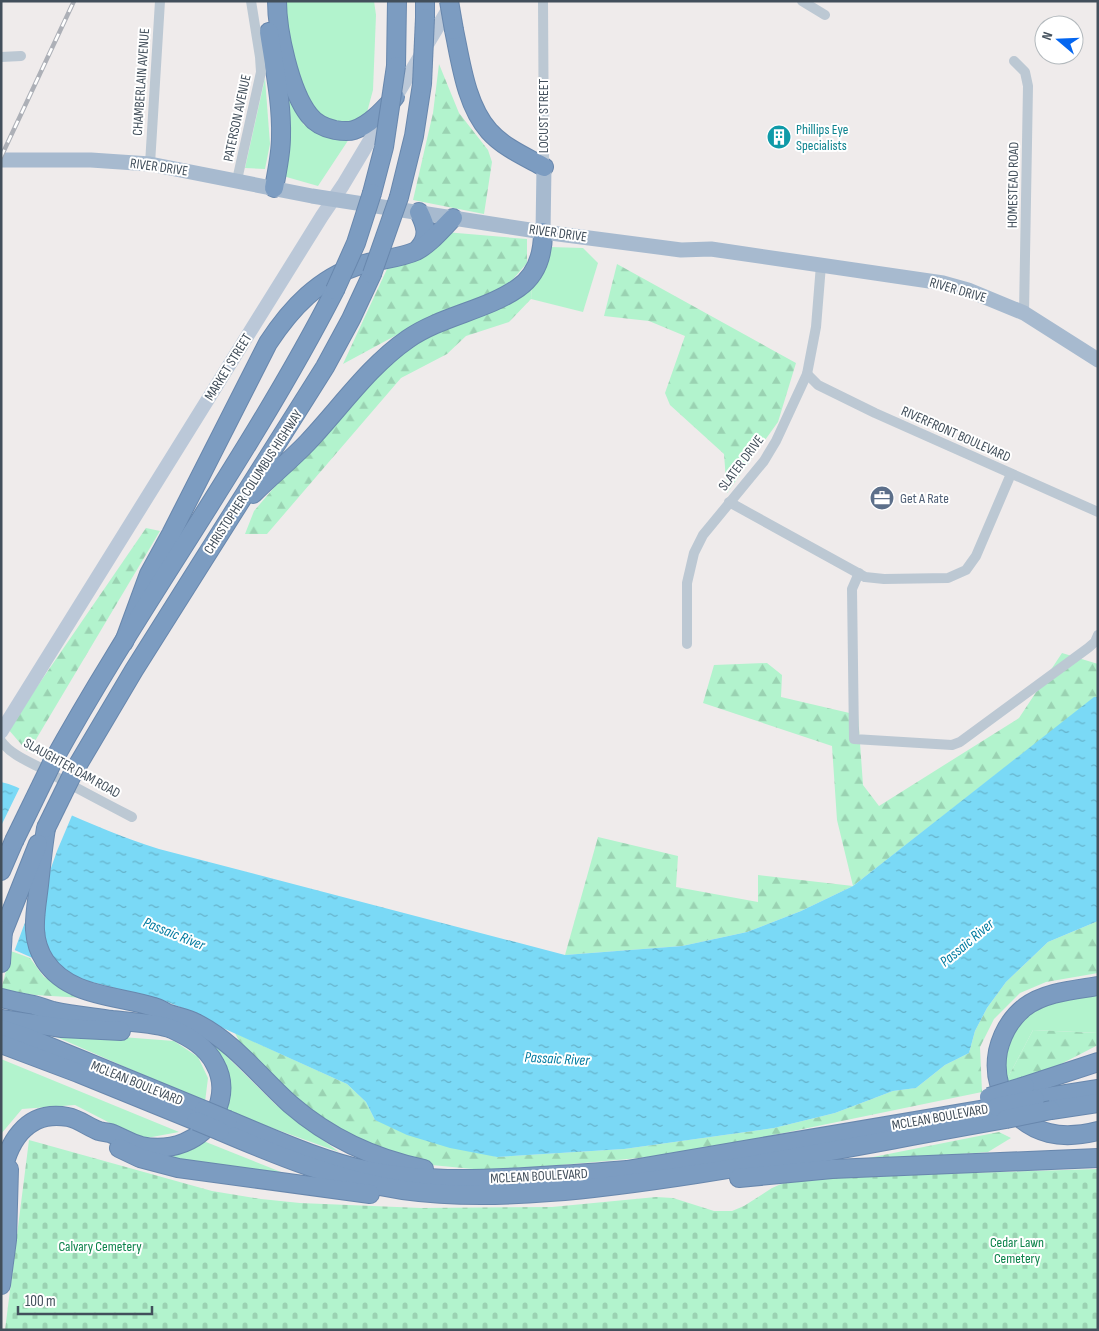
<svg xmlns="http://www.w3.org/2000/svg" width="1099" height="1331" viewBox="0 0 1099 1331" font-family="'Sofia Sans Condensed',sans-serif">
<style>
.grass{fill:#b2f3cd}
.forest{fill:url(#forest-firs)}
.cemetery{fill:url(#cemetery-stones)}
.water{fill:url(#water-ripples)}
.pier{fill:#efebeb}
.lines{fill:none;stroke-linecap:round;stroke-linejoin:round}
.highway-casing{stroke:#6887ad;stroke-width:20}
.street{stroke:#bcc8d3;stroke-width:10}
.secondary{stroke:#bbc8d8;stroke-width:14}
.primary{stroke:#a7bacf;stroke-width:15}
.highway{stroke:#7c9cc1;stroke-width:18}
.rail-casing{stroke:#adb0b7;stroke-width:4.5}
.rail{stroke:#fff;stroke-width:2.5;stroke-dasharray:8;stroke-linecap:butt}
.highway-bridge-casing{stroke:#6887ad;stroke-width:20;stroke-linecap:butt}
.highway-bridge{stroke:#7c9cc1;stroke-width:18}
.labels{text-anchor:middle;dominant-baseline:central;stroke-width:4;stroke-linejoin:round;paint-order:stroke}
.street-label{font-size:14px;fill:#424f5b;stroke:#fff}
.culture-label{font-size:14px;fill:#0d838f;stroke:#fff;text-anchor:start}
.service-label{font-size:14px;fill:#4e5e75;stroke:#fff;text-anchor:start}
.park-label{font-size:14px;fill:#0c834a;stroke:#fff}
.water-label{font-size:15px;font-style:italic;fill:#027ba0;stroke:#fff}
</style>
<defs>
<pattern id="forest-firs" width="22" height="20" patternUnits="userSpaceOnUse" patternTransform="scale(1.25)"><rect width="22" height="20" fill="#b2f3cd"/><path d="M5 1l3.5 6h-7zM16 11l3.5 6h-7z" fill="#9ad2b2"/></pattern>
<pattern id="cemetery-stones" width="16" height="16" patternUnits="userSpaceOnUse" patternTransform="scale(1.25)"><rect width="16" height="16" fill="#b2f3cd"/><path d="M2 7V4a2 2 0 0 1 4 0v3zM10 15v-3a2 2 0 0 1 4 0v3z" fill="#9ad2b2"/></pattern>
<pattern id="water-ripples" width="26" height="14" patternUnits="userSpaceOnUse" patternTransform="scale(1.25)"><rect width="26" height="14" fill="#7ad9f6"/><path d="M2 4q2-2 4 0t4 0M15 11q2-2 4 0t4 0" fill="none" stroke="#66b2ca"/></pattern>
</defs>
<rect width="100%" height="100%" fill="#efebeb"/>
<!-- grass -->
<g class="grass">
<polygon points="282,1 374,1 376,15 373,90 366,116 350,125 328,122 310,104 292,62"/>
<polygon points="265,78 270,144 265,169 245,168"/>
<polygon points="282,84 304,125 338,140 349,139 318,186 283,176"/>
<polygon points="550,247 583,248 598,263 583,312 531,299 532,280"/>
<polygon points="1098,992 1098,1033 1033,1030 1005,1083 1003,1042 1023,1015 1064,999"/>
<polygon points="43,1031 174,1041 198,1057 208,1078 205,1102"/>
<polygon points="206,1036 276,1105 339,1152 222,1110 227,1077"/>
<polygon points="1,1059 179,1132 141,1139 75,1105 22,1109 1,1134"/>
<polygon points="201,1140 286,1174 167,1160"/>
</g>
<!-- forest -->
<g class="forest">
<polygon points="439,64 459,113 488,150 492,162 484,214 413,200 433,113"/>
<polygon points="445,232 527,239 527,263 508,285 415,325 343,364 387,269 412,258"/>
<polygon points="617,264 796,363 778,422 727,493 724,454 670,405 665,393 685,336 649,321 604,316"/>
<polygon points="532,280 531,299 509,322 466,336 447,354 401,378 267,534 245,534 254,511 373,372 402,348"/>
<polygon points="146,528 160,531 35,741 27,751 8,729"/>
<polygon points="1062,653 1098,664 1098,697 1094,698 853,886 801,911 747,932 682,946 565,955 598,837 678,856 676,887 758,902 758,875 853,886 837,820 832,746 703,703 714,665 767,663 782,675 781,697 858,715 863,785 879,806 1019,718"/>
<polygon points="1098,921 1098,973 1046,982 1020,993 994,1019 980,1047 982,1092 745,1141 650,1157 494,1171 421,1164 370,1149 318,1122 243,1049 235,1033 347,1084 366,1102 375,1120 497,1157 624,1149 774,1128 835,1113 893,1091 916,1088 945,1065 969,1053 975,1031 987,1008 1006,982 1048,942"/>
<polygon points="11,951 30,958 44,977 84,998 35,995 1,990"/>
<polygon points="1033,1030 1098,1033 1098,1045 1057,1066 1005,1083"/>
<polygon points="999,1132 1011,1138 988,1152 843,1163"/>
</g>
<!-- cemetery -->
<polygon class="cemetery" points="29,1140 212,1191 261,1199 300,1203 421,1208 552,1207 656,1197 673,1198 714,1211 732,1211 744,1206 772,1188 788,1181 800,1178 1098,1169 1098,1330 5,1330"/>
<!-- water -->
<path class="water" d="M1094,697H1098V921L1048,942L1006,982L987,1008L975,1031L969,1053L945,1065L916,1088L893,1091L835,1113L774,1128L624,1149L497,1157L450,1148L407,1135L375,1120L366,1102L347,1084L225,1029L195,1013L165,1001L80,979L1,944V782C22,786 38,800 57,809C91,824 124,838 159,849L565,955L682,946L747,932L801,911L853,886Z"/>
<!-- pier -->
<polygon class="pier" points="21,785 73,813 57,851 45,885 40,963 27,917 14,952 1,946 1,826"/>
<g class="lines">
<defs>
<g id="highway">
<path d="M277,1C277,31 290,91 309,115C315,123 325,128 335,130C341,131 348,132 354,130C370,125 384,109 395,97"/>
<polyline points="425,1 425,18"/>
<path d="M454,30C461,63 466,105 489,131C503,147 526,157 544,167"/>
<path d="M269,32C274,66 282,102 281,137C281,154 277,171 274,188"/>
<polyline points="396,66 397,1"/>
<polyline points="372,193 384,147"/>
<polyline points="399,197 414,136 422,84"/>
<path d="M419,212C425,224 430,236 419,248"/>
<path d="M253,494C271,476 291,460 308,442C341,407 369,366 408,339C441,316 487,310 518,288C537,275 543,253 543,232"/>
<path d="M124,642L149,574L171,534L268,343C291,308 319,278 360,265C377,260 401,258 416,251C430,244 442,229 453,218"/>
<path d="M52,763C141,602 251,454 335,290"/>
<polyline points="73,773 134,670 325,367 351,319 372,274"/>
<path d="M46,828C43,847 41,866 39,885C36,912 29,937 45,961C69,997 117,995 154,1007C158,1008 163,1011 167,1013C177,1017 187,1018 196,1023C234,1042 259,1076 290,1104C328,1137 375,1159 424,1169"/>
<polyline points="1,871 14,841"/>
<polyline points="1,937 38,844"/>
<polyline points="1,963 3,930"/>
<path d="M1098,986C1074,990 1045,992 1025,1007C1011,1018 1002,1034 998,1051C991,1088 1013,1124 1049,1133C1065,1137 1082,1135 1098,1131"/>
<path d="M1,998C12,1001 23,1003 34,1005C41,1007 46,1009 53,1011C72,1015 92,1017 112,1020C128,1022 158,1023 172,1029C189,1037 206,1046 215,1064C224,1080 223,1097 215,1114C202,1142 170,1152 141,1146C130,1143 121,1137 110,1133C106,1132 102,1132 99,1131C88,1127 79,1119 68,1117C25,1109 6,1145 1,1181"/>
<polyline points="1,1019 62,1028 121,1031"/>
<polyline points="1,1029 31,1039 204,1110"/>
<polyline points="1,1044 78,1073 196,1121"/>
<polyline points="1025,1086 1098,1062"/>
<polyline points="1035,1099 1098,1089"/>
<polyline points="1051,1110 1098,1103"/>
<path d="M228,1120C274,1139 321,1161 370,1171C424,1181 470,1180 525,1177C559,1175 593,1173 627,1170L997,1107"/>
<path d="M220,1131C281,1157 337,1180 403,1190C495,1203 605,1188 696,1174C800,1158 903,1137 1006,1119"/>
<polyline points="119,1148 140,1158 178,1168 370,1194"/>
<polyline points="739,1178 832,1169 1098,1158"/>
<polyline points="1,1285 7,1240 9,1169"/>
</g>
</defs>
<!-- highway casing -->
<use href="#highway" class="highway-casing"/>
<!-- street -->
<g class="street">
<polyline points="543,1 544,167"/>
<polyline points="802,1 825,15"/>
<polyline points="1,57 21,56"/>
<polyline points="1014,61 1025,72 1028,86 1024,313"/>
<polyline points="150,164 160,1"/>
<polyline points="237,180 261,72 260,57 251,1"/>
<polyline points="807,374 818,385 875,413 1098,512"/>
<polyline points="729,502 865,577 884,579 948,578 966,570 976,556 1011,474"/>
<polyline points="859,573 852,589 854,739 952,745 960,742 1088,648 1095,642 1098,635"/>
<polyline points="687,644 687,583 694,553 703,535 764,461 776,441 807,374 816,327 821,265"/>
<path d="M1,741C9,753 27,761 39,767C70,785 101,801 132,817"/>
</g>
<!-- secondary -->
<polyline class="secondary" points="1,732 322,216 343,185 452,3"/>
<!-- primary -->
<g class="primary">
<polyline points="1,160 91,160 150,164 312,196 543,232 681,250 711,249 943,283 968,290 1024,313 1098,360"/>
<polyline points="543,232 544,167"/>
</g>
<!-- highway -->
<use href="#highway" class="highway"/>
<defs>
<polyline id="rail" points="1,157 74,1"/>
</defs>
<!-- rail casing -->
<use href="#rail" class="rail-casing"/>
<!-- rail -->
<use href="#rail" class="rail"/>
<defs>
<g id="highway-bridge">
<polyline points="449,1 454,30"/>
<polyline points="422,84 425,18"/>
<polyline points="384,147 396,66"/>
<polyline points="372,274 399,197"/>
<polyline points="335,290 356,243 372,193"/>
<polyline points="46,828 73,773"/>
<polyline points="14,841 52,763"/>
<polyline points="989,1097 1025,1086"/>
<polyline points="997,1107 1035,1099"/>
<polyline points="204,1110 228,1120"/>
<polyline points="1006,1119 1051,1110"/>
<polyline points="196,1121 220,1131"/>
</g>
</defs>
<!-- highway-bridge casing -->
<use href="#highway-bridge" class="highway-bridge-casing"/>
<!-- highway-bridge -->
<use href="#highway-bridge" class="highway-bridge"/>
</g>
<!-- icons -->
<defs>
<symbol id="building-disc" viewBox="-11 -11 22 22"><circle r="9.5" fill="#0f9aa8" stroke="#fff"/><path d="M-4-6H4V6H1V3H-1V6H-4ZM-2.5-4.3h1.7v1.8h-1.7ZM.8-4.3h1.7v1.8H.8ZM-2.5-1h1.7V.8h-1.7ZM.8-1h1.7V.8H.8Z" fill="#fff"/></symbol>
<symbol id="office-disc" viewBox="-11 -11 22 22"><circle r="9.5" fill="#5c6f8a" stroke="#fff"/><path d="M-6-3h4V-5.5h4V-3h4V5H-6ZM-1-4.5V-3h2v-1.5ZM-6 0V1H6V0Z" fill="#fff"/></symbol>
</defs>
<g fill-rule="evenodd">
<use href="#building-disc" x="765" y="123" width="28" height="28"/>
<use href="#office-disc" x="868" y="484" width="28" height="28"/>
</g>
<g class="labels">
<!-- street labels -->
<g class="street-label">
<text transform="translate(141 82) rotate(-86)">CHAMBERLAIN AVENUE</text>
<text transform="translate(543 116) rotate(-90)">LOCUST STREET</text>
<text transform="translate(237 118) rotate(-78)">PATERSON AVENUE</text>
<text transform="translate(159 167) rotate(8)">RIVER DRIVE</text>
<text transform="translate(1013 185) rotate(-89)">HOMESTEAD ROAD</text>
<text transform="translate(558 233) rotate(8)">RIVER DRIVE</text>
<text transform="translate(958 290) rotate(16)">RIVER DRIVE</text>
<text transform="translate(228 367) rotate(-58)">MARKET STREET</text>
<text transform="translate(956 434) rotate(24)">RIVERFRONT BOULEVARD</text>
<text transform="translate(741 463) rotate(-53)">SLATER DRIVE</text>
<text transform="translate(253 482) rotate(-57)">CHRISTOPHER COLUMBUS HIGHWAY</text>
<text transform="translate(72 768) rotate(29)">SLAUGHTER DAM ROAD</text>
<text transform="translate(137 1083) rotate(22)">MCLEAN BOULEVARD</text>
<text transform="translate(940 1117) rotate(-10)">MCLEAN BOULEVARD</text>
<text transform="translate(539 1176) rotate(-3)">MCLEAN BOULEVARD</text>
</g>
<!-- culture labels -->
<g class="culture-label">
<text x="796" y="129">Phillips Eye<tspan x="796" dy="16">Specialists</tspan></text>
</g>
<!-- service labels -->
<g class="service-label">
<text x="900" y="498">Get A Rate</text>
</g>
<!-- park labels -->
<g class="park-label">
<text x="1017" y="1242">Cedar Lawn<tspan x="1017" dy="16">Cemetery</tspan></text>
<text x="100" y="1246">Calvary Cemetery</text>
</g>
<!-- water labels -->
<g class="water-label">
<text transform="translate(174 934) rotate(22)">Passaic River</text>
<text transform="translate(967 943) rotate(-40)">Passaic River</text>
<text transform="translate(557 1059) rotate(3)">Passaic River</text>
</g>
</g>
<!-- border -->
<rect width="1099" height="1331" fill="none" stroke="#424f5b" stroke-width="5"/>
<!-- north arrow -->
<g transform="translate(1059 40) rotate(289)"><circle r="24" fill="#ffffff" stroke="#b3b9bd"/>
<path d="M0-4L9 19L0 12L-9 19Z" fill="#0466f0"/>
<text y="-8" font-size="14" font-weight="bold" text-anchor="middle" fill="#424f5b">N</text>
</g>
<!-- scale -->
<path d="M18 1306v8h134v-8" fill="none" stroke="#424f5b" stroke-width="2.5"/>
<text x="25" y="1306" font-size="15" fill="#424f5b" stroke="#ffffff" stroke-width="4" paint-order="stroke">100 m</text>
</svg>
